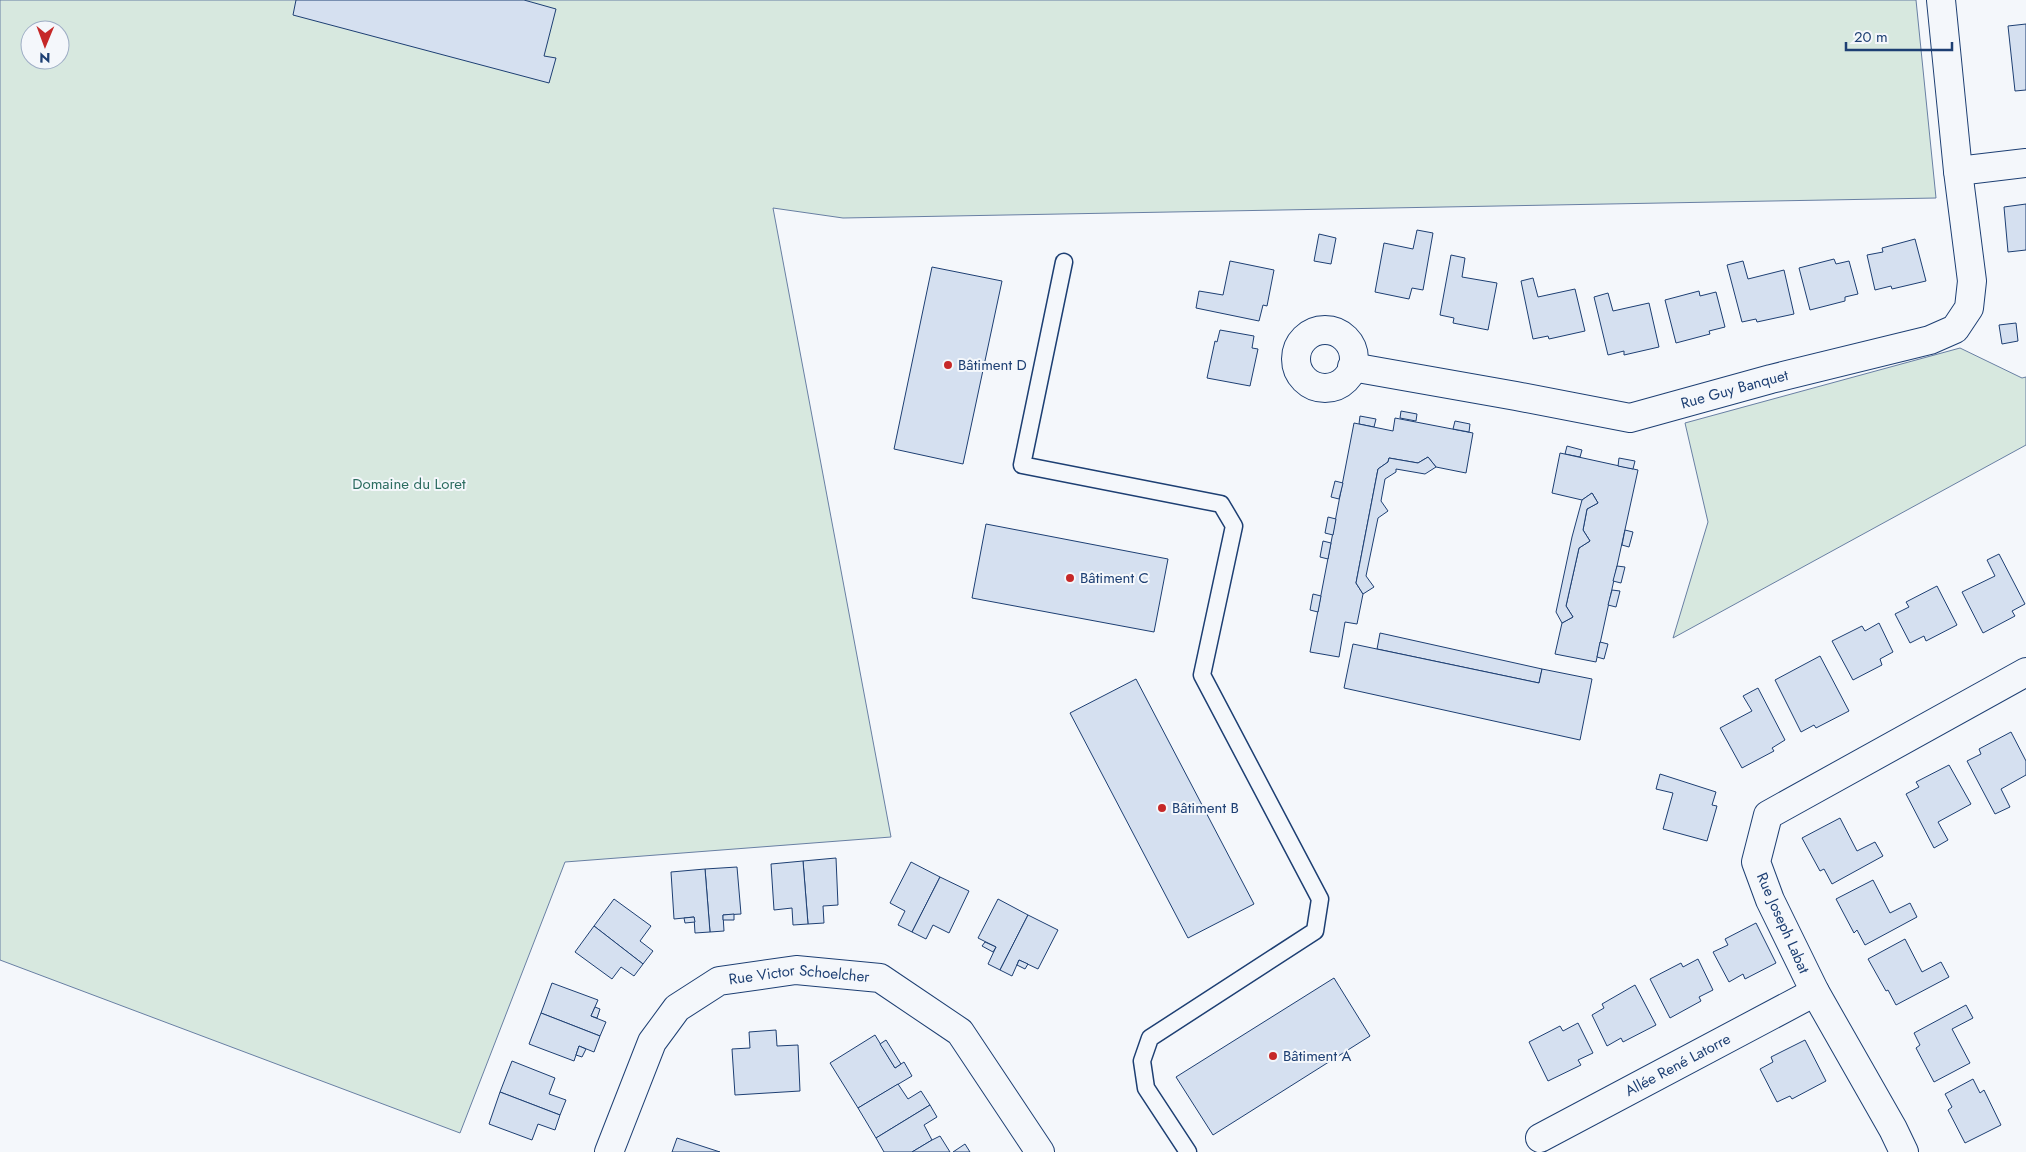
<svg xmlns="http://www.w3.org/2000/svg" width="2026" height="1152" viewBox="0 0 2026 1152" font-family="Jost,sans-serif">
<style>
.green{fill:#d7e8df;stroke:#687fa3;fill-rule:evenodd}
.building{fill:#d5e0f0;stroke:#1d3f73}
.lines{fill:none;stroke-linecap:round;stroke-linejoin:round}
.service-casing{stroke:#1d3f73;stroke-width:19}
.minor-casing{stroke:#1d3f73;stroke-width:30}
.service{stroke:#f4f7fb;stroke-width:16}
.minor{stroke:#f4f7fb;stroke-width:28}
.poi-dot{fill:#c62828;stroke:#f4f7fb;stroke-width:2}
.labels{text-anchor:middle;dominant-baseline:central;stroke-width:4;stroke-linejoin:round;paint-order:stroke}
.poi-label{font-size:15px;fill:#1d3f73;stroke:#f4f7fb;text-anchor:start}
.street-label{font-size:15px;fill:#1d3f73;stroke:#f4f7fb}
.park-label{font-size:15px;fill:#2c6c60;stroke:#f4f7fb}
</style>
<rect width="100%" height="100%" fill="#f4f7fb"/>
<!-- green -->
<g class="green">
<path d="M0,0H1916L1936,198L843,218L773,208L891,837L565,862L460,1133L0,960ZM30,30H60V60H30Z"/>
<polygon points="1960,348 2022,378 2026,377 2026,445 1673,638 1708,522 1685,423"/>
</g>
<!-- building -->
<g class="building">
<polygon points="296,0 524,0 556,9 544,56 556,58 549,83 293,15"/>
<polygon points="2026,24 2026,90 2015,91 2008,26"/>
<polygon points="2026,204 2026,250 2008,252 2004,207"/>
<polygon points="1417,230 1433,233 1423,290 1412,288 1409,299 1375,292 1384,243 1413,249"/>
<polygon points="1319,234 1336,238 1331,264 1314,261"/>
<polygon points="1915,239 1926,281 1892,289 1891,286 1875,290 1867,255 1883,252 1882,248"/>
<polygon points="1451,255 1465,258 1462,277 1497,283 1488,330 1453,323 1454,318 1440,315"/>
<polygon points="1834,259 1836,264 1849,261 1858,294 1845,297 1845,301 1810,310 1799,268"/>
<polygon points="1230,261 1274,270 1267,306 1263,305 1259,321 1196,308 1199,291 1223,295"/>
<polygon points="1743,261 1748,279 1784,270 1794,314 1757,322 1756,319 1742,322 1727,265"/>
<polygon points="932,267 1002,281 963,464 894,449"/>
<polygon points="1533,278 1538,297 1575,289 1585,331 1549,339 1548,336 1533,339 1521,281"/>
<polygon points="1699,291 1700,296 1716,292 1725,327 1709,331 1710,334 1676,343 1665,300"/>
<polygon points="1608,293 1613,311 1649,303 1659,347 1624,355 1624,351 1608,355 1594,297"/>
<polygon points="2016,323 2018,341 2002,344 1999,325"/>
<polygon points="1220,330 1254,336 1252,348 1258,349 1250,386 1207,378 1215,341 1217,342"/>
<polygon points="1401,411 1417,414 1416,421 1400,418"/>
<polygon points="1360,416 1376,419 1374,427 1359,424"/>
<polygon points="1395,418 1473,433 1466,473 1436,467 1428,457 1418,463 1389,458 1388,462 1378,469 1356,583 1363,594 1357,624 1345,622 1339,657 1310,652 1354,423 1393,431"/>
<polygon points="1455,421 1470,424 1469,432 1453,429"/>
<polygon points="1567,446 1582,450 1580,457 1565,454"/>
<polygon points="1560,453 1638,470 1596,662 1555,654 1562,623 1573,617 1566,606 1579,548 1590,541 1583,530 1587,509 1598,503 1592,493 1582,500 1552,493"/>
<polygon points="1428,457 1436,467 1425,474 1396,469 1396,472 1385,479 1381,501 1388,511 1378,518 1366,576 1374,587 1363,594 1356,583 1378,469 1388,462 1389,458 1418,463"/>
<polygon points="1619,458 1635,461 1633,469 1618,466"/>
<polygon points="1335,481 1343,483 1339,499 1331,497"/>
<polygon points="1592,493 1598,503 1587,509 1583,530 1590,541 1579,548 1566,606 1573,617 1562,623 1556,612 1572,537 1582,500"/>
<polygon points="1328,517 1336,519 1333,535 1325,533"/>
<polygon points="986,524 1168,559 1154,632 972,598"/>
<polygon points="1625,530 1633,532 1629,547 1622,545"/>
<polygon points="1323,541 1331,543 1328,559 1320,557"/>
<polygon points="1999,554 2025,604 2012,611 2015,616 1983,633 1962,592 1995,576 1987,560"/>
<polygon points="1617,566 1625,567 1621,583 1613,581"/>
<polygon points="1937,586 1957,625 1926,641 1924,636 1910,643 1895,614 1909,607 1906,602"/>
<polygon points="1612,590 1620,591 1616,607 1608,605"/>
<polygon points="1313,594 1321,596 1318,612 1310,610"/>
<polygon points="1879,623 1893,652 1880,659 1882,665 1853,680 1832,641 1862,626 1865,631"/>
<polygon points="1380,633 1542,669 1539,683 1377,649"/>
<polygon points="1600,642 1608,644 1604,659 1597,657"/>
<polygon points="1353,644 1539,683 1542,669 1592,679 1580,740 1344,688"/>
<polygon points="1820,656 1849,711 1816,728 1814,725 1801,732 1775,680"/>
<polygon points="1136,679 1254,904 1188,938 1070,713"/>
<polygon points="1758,688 1785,740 1772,748 1774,751 1742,768 1720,728 1752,711 1743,696"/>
<polygon points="2011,732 2026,761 2026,775 2001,789 2010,807 1995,814 1967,761 1981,754 1979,749"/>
<polygon points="1949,765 1971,804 1938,822 1948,840 1934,848 1906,794 1919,787 1916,782"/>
<polygon points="1660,774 1716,792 1712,805 1717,806 1707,841 1663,829 1673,793 1656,789"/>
<polygon points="1840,818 1857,851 1875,842 1883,856 1832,884 1824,869 1820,871 1802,838"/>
<polygon points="836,858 838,905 823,906 824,923 808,924 803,861"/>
<polygon points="803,861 808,924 793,925 792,908 774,910 771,864"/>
<polygon points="911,862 940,877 912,932 898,925 905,911 890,903"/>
<polygon points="737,867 741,914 723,915 724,931 710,932 705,869"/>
<polygon points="705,869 710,932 695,933 694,917 674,919 671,872"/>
<polygon points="940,877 969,891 949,933 933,925 926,939 912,932"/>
<polygon points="1873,880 1890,913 1910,903 1917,917 1865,945 1857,930 1854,933 1836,899"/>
<polygon points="614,899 651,926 640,941 653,951 643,964 594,926"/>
<polygon points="998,899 1028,915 1000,970 988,964 996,947 978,938"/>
<polygon points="734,914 734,920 723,920 723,915"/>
<polygon points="1028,915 1058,930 1038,969 1019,960 1012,976 1000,970"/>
<polygon points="694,917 695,922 685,923 684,918"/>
<polygon points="1756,923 1776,963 1745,979 1743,974 1729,982 1713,952 1728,945 1725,939"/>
<polygon points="594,926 643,964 634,976 621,967 612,979 575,952"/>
<polygon points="1905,939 1922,972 1941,962 1949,977 1896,1005 1888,990 1886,991 1868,959"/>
<polygon points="985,942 996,947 993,952 982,946"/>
<polygon points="1698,959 1713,990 1699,997 1701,1001 1670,1018 1650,979 1681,963 1683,967"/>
<polygon points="1019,960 1028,964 1025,969 1017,965"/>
<polygon points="1334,978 1370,1036 1213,1135 1176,1077"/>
<polygon points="552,983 598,1000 591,1016 606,1022 600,1036 541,1013"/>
<polygon points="1635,985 1656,1025 1623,1042 1621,1038 1607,1046 1592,1015 1604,1008 1602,1004"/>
<polygon points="1966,1005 1973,1018 1952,1029 1970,1063 1934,1082 1916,1048 1920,1045 1914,1033"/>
<polygon points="595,1007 600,1009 597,1018 591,1016"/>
<polygon points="541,1013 600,1036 594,1052 579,1046 574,1061 529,1044"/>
<polygon points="1578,1023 1593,1053 1578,1060 1581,1065 1548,1081 1529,1042 1560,1026 1563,1031"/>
<polygon points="776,1030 777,1046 798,1045 800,1091 735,1095 732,1049 750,1048 749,1032"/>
<polygon points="875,1035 895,1068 904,1062 912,1076 858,1108 830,1063"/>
<polygon points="886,1040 901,1064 895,1068 880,1044"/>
<polygon points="1805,1040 1826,1081 1792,1099 1790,1096 1777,1102 1760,1069 1773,1062 1771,1057"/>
<polygon points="579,1046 586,1049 582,1057 576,1055"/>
<polygon points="512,1061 555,1078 549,1094 566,1100 560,1115 500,1092"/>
<polygon points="1973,1079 1980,1093 1984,1090 2001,1125 1965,1143 1948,1110 1952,1107 1945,1094"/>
<polygon points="898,1084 908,1099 921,1091 930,1105 876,1138 858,1108"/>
<polygon points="500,1092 560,1115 555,1130 538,1124 532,1140 489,1124"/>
<polygon points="930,1105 937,1117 924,1125 932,1140 912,1152 884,1152 876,1138"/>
<polygon points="940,1136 950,1152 912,1152 932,1140"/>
<polygon points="677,1138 720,1152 672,1152"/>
<polygon points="965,1144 970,1152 953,1152"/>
</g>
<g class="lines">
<defs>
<polyline id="service" points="1064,262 1022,465 1221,504 1234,526 1202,675 1320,899 1315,931 1150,1038 1142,1061 1146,1088 1188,1152"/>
<g id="minor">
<polyline points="1958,171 2026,163"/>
<circle cx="1325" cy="359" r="29"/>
<path id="s1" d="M1352,367L1516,396L1630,418L1771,379L1930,340L1955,329L1969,308L1972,281L1958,171L1941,0"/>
<path id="s2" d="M1540,1138L1815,992"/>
<path id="s3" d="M609,1152L652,1042L677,1008L719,981L796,970L880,978L960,1032L1040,1152"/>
<polyline points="1904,1152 1893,1129 1815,992 1770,900 1756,862 1768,815 2026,672"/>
</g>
</defs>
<!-- service casing -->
<use href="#service" class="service-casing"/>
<!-- minor casing -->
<use href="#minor" class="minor-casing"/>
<!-- service -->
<use href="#service" class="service"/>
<!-- minor -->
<use href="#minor" class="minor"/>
</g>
<!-- markers -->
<g class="poi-dot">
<circle cx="948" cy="365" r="5"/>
<circle cx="1070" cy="578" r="5"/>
<circle cx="1162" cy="808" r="5"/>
<circle cx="1273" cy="1056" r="5"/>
</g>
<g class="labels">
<!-- poi labels -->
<g class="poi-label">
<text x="958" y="365">Bâtiment D</text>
<text x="1080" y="578">Bâtiment C</text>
<text x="1172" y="808">Bâtiment B</text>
<text x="1283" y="1056">Bâtiment A</text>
</g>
<!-- street labels -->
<g class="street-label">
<text stroke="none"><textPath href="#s1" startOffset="391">Rue Guy Banquet</textPath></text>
<text transform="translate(1783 923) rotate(66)">Rue Joseph Labat</text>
<text stroke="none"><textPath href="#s3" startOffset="291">Rue Victor Schoelcher</textPath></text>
<text stroke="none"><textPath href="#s2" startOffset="156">Allée René Latorre</textPath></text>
</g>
<!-- park labels -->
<g class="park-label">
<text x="409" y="484">Domaine du Loret</text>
</g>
</g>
<!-- north arrow -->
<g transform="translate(45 45) rotate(181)"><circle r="24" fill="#f4f7fb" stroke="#9eadc5"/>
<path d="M0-4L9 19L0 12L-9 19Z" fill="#c62828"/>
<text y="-8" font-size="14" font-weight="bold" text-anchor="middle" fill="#1d3f73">N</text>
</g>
<!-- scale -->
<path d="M1846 42v8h106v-8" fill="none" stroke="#1d3f73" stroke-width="2.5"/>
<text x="1854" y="42" font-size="15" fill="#1d3f73" stroke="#f4f7fb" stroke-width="4" paint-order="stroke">20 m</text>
</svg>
